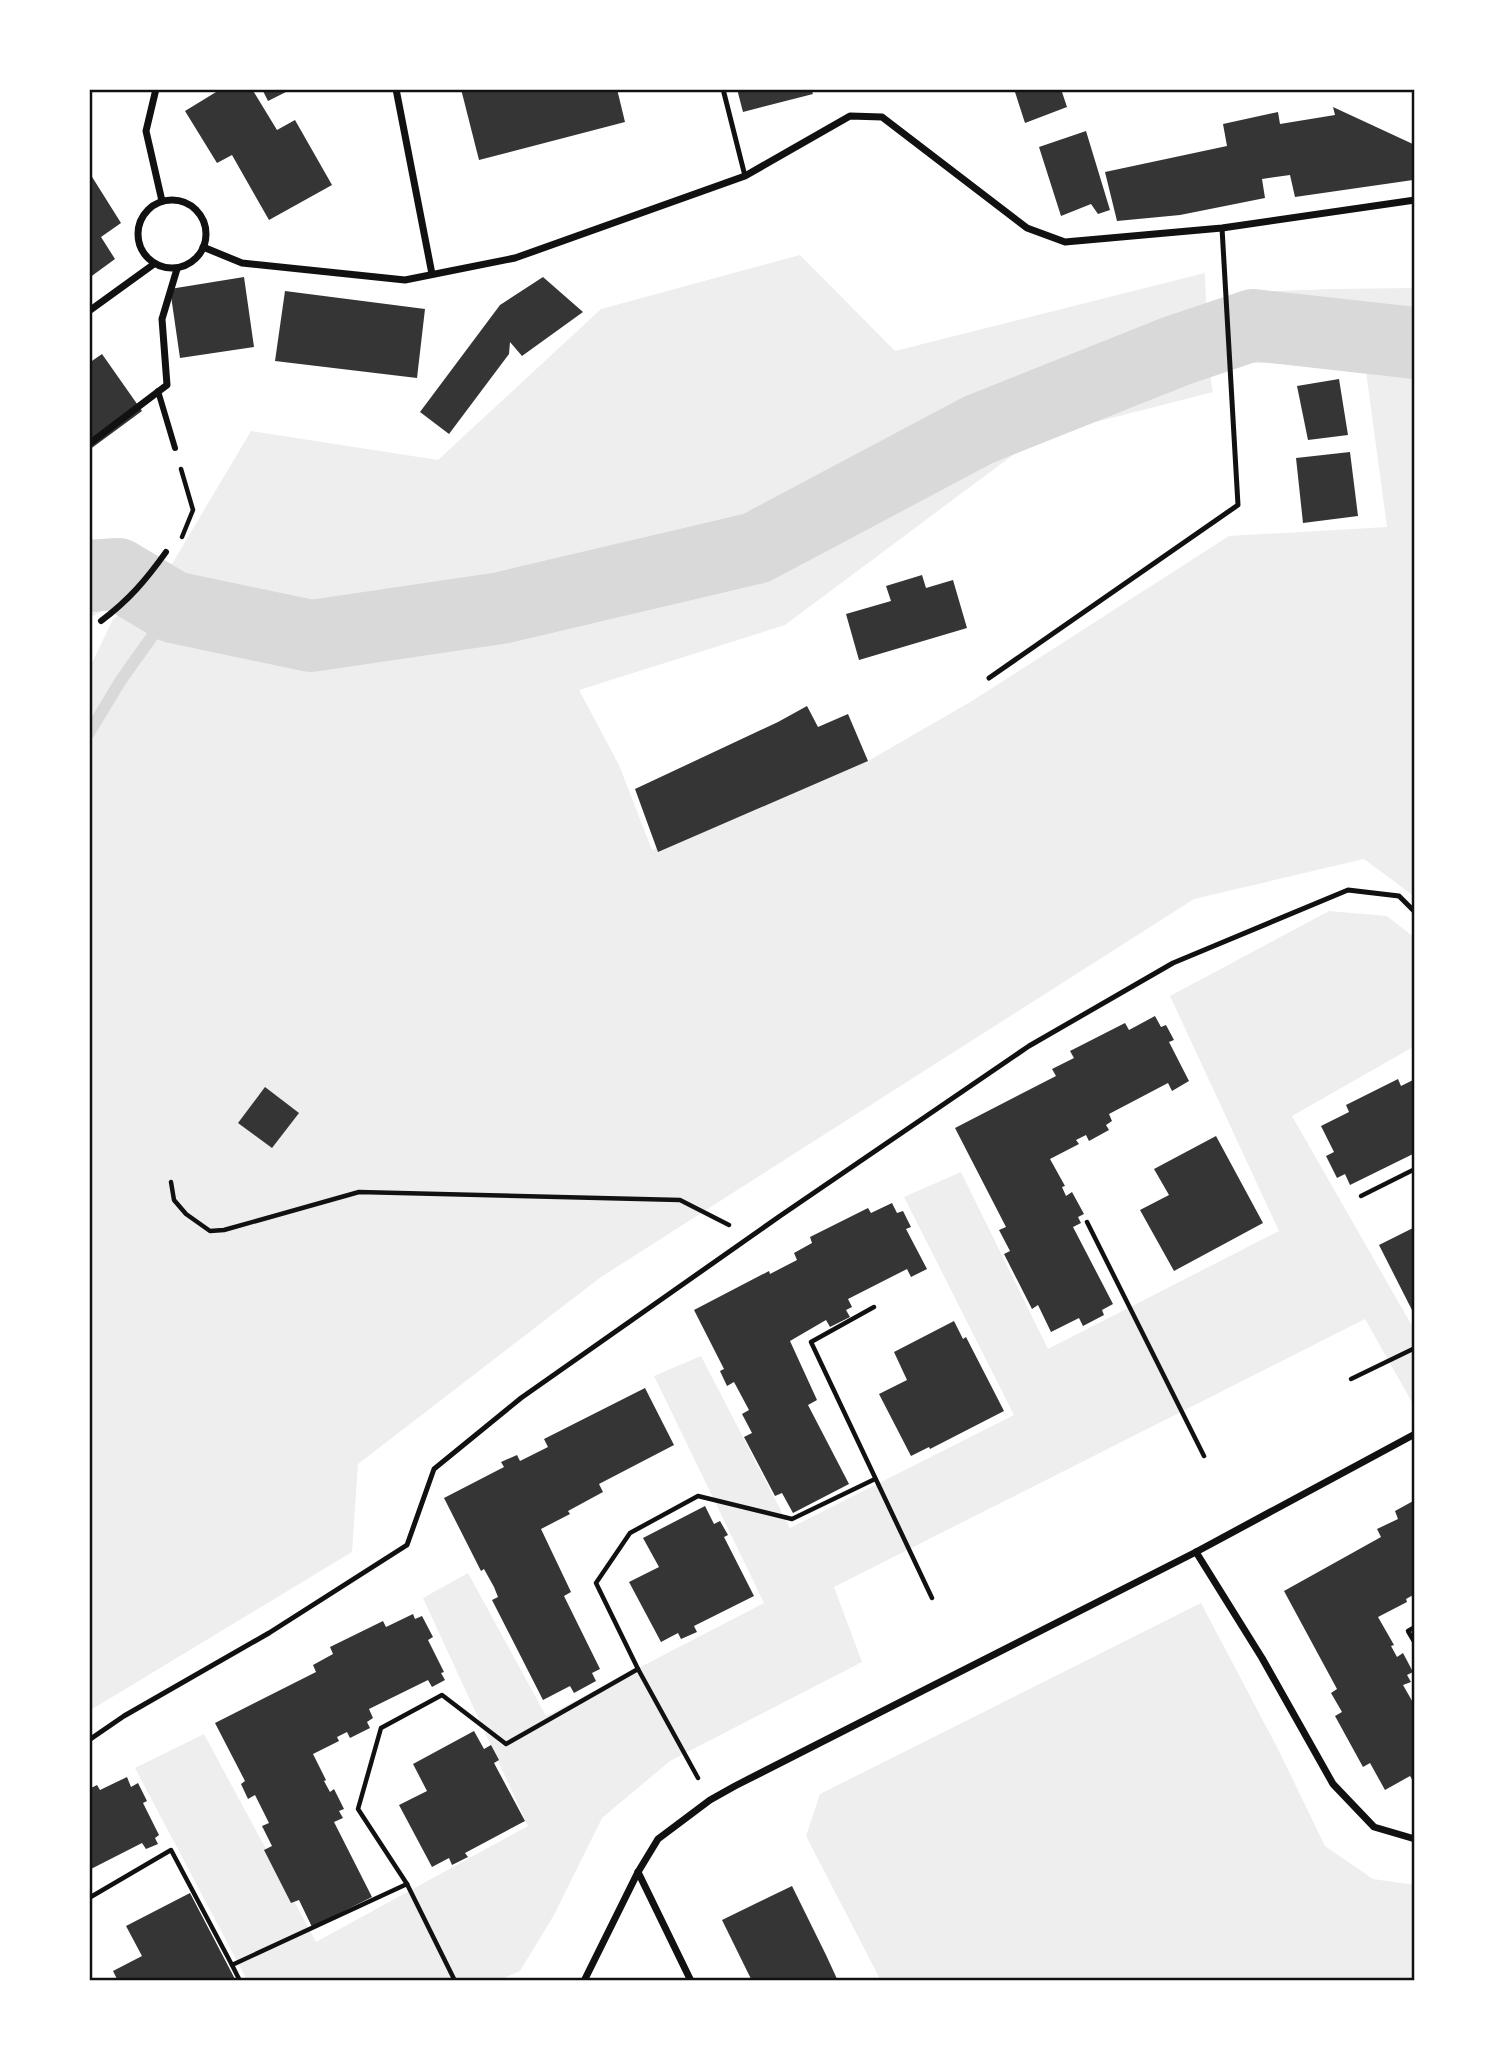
<svg xmlns="http://www.w3.org/2000/svg" width="1504" height="2070" viewBox="0 0 1504 2070" font-family="Poppins,sans-serif">
<style>
.green{fill:#eee}
.lines{fill:none;stroke-linecap:round;stroke-linejoin:round}
.stream{stroke:#d9d9d9;stroke-width:12}
.river{stroke:#d9d9d9;stroke-width:72}
.building{fill:#353535}
.path{stroke:#111;stroke-width:4.5}
.service{stroke:#111;stroke-width:5}
.pedestrian{stroke:#111;stroke-width:6}
.minor{stroke:#111;stroke-width:7}
.neatline{fill:none;stroke:#111;stroke-width:2.5}
</style>
<rect width="100%" height="100%" fill="#fff"/>
<!-- green -->
<g class="green">
<polygon points="800,255 895,351 1205,273 1208,364 1213,392 1037,437 785,625 579,690 619,765 652,850 868,761 972,701 1229,536 1387,527 1365,364 1254,363 1252,292 1330,289 1415,288 1415,897 1364,859 1194,899 601,1277 358,1464 352,1552 89,1711 89,669 113,619 135,605 121,598 89,619 89,544 172,564 251,431 438,460 601,309"/>
<polygon points="1329,911 1387,916 1415,938 1415,1046 1292,1116 1415,1331 1415,1404 1413,1404 1365,1319 834,1587 862,1662 670,1761 602,1818 554,1915 520,1971 497,1981 245,1981 246,1978 135,1768 204,1734 316,1942 528,1826 423,1598 468,1573 546,1716 764,1603 654,1376 701,1356 790,1528 1014,1415 904,1197 961,1172 1048,1349 1279,1231 1170,996"/>
<polygon points="1201,1603 1279,1751 1325,1846 1373,1879 1415,1885 1415,1980 881,1981 806,1836 820,1794"/>
</g>
<g class="lines">
<!-- stream -->
<polyline class="stream" points="89,733 121,680 173,607"/>
<!-- river -->
<polyline class="river" points="89,576 118,574 173,607 311,636 501,608 756,548 978,430 1176,351 1253,325 1415,343"/>
</g>
<!-- building -->
<g class="building">
<polygon points="221,89 252,89 277,130 295,120 332,185 269,220 232,155 217,163 185,111"/>
<polygon points="262,89 292,89 268,101"/>
<polygon points="461,89 617,89 625,122 479,160"/>
<polygon points="737,89 811,89 813,94 743,112"/>
<polygon points="1014,89 1061,89 1067,107 1025,123"/>
<polygon points="1333,107 1415,145 1413,180 1295,197 1290,175 1262,179 1265,198 1180,215 1117,221 1105,172 1227,146 1223,124 1278,112 1280,124 1335,115"/>
<polygon points="1086,131 1110,210 1098,214 1091,204 1061,216 1039,147"/>
<polygon points="89,172 121,223 101,237 115,259 89,278"/>
<polygon points="244,277 254,347 180,358 170,289"/>
<polygon points="543,277 583,312 522,356 510,342 509,354 449,434 420,412 500,305"/>
<polygon points="285,291 425,309 417,378 275,361"/>
<polygon points="102,354 142,411 89,450 89,363"/>
<polygon points="1339,379 1348,435 1308,440 1297,386"/>
<polygon points="1350,452 1358,516 1303,523 1296,458"/>
<polygon points="922,575 926,588 953,580 967,628 859,660 846,614 891,601 886,586"/>
<polygon points="807,706 818,727 848,714 868,761 658,852 635,789 778,722"/>
<polygon points="1155,1016 1161,1027 1166,1025 1174,1040 1169,1042 1189,1081 1172,1091 1168,1083 1109,1114 1112,1121 1106,1125 1109,1130 1089,1141 1086,1135 1076,1140 1079,1144 1050,1159 1065,1186 1062,1187 1066,1196 1072,1192 1084,1214 1078,1217 1081,1223 1073,1227 1113,1304 1102,1310 1104,1315 1083,1326 1079,1318 1051,1332 1038,1305 1032,1309 1004,1254 1010,1251 999,1230 1006,1227 955,1128 1056,1076 1052,1069 1074,1058 1070,1051 1125,1023 1129,1030"/>
<polygon points="1398,1079 1401,1086 1415,1079 1415,1153 1350,1185 1345,1174 1337,1178 1326,1156 1334,1152 1321,1126 1349,1112 1346,1105"/>
<polygon points="265,1087 299,1113 272,1148 238,1123"/>
<polygon points="1216,1136 1263,1223 1174,1271 1140,1210 1169,1195 1154,1169"/>
<polygon points="892,1203 897,1213 903,1211 911,1227 906,1229 927,1269 911,1277 907,1269 848,1299 852,1307 846,1310 850,1317 830,1327 826,1320 790,1341 817,1400 808,1405 849,1484 793,1513 782,1493 775,1496 744,1437 752,1433 742,1414 749,1410 734,1382 727,1386 720,1371 724,1369 694,1310 769,1271 770,1274 797,1260 794,1253 812,1243 810,1237 868,1208 871,1213"/>
<polygon points="1415,1227 1415,1316 1379,1245"/>
<polygon points="954,1321 963,1339 966,1337 1004,1411 930,1449 929,1447 911,1456 879,1394 907,1380 894,1352"/>
<polygon points="645,1388 674,1445 599,1484 603,1492 568,1511 570,1514 541,1529 571,1592 564,1596 600,1669 592,1673 596,1681 574,1693 570,1686 543,1700 492,1600 498,1597 494,1587 484,1569 481,1571 444,1498 504,1467 501,1462 517,1455 520,1461 548,1447 544,1439"/>
<polygon points="1415,1500 1415,1594 1406,1599 1407,1602 1378,1617 1394,1645 1391,1646 1397,1657 1403,1653 1413,1672 1407,1675 1411,1682 1403,1685 1415,1706 1415,1784 1410,1776 1385,1790 1370,1763 1363,1767 1335,1716 1342,1712 1331,1693 1337,1689 1284,1591 1381,1537 1377,1529 1398,1519 1395,1511"/>
<polygon points="705,1506 714,1524 720,1521 728,1535 724,1537 754,1596 694,1626 697,1632 681,1639 678,1633 661,1642 629,1582 659,1567 643,1538"/>
<polygon points="413,1614 415,1619 422,1616 433,1637 428,1640 444,1672 441,1673 445,1680 432,1687 428,1680 369,1709 373,1718 367,1722 370,1728 350,1738 347,1732 337,1737 339,1741 313,1754 326,1780 324,1781 330,1792 334,1789 344,1809 339,1811 343,1818 334,1822 372,1897 312,1927 299,1900 291,1903 264,1850 272,1846 262,1826 269,1823 255,1795 248,1799 241,1784 245,1781 215,1723 316,1672 313,1665 333,1654 330,1647 383,1621 386,1627"/>
<polygon points="474,1731 484,1749 491,1745 499,1760 494,1763 525,1821 465,1853 468,1857 452,1865 449,1858 432,1867 399,1805 427,1791 413,1764"/>
<polygon points="127,1777 131,1787 138,1783 147,1801 143,1803 159,1835 155,1838 158,1844 146,1849 142,1843 89,1870 89,1789 97,1785 100,1790"/>
<polygon points="792,1886 826,1955 838,1981 752,1981 722,1920"/>
<polygon points="190,1893 236,1981 118,1981 113,1971 142,1956 126,1926"/>
</g>
<g class="lines">
<!-- path -->
<g class="path">
<polyline points="181,469 193,510 182,537"/>
<polyline points="171,1182 174,1200 186,1214 210,1231 224,1230 359,1192 680,1200 729,1225"/>
<polyline points="1361,1196 1415,1169"/>
<polyline points="1087,1222 1204,1456"/>
<polyline points="874,1307 811,1342 932,1598"/>
<polyline points="1351,1379 1415,1348"/>
<polyline points="1415,1627 1408,1631 1415,1643"/>
<polyline points="698,1778 638,1669 596,1583 630,1533 698,1496 792,1519 875,1479"/>
<polyline points="89,1898 171,1850 232,1965 407,1884"/>
<polyline points="232,1965 240,1981"/>
<polyline points="455,1981 407,1884 358,1809 381,1728 442,1695 506,1744 638,1669"/>
</g>
<!-- service -->
<g class="service">
<polyline points="723,89 745,176"/>
<polyline points="989,678 1238,505 1222,228"/>
<polyline points="89,1740 124,1716 269,1633 407,1545 434,1469 521,1398 780,1216 1029,1046 1173,963 1348,890 1399,896 1415,912"/>
</g>
<!-- pedestrian -->
<g class="pedestrian">
<polyline points="158,391 175,448"/>
<path d="M101,621C129,600 146,580 166,552"/>
</g>
<!-- minor -->
<g class="minor">
<polyline points="156,89 146,131 162,201"/>
<polyline points="396,89 432,274"/>
<circle cx="172" cy="234" r="34"/>
<polyline points="203,247 242,263 405,280 515,258 745,176 850,116 882,117 1027,228 1065,242 1222,228 1415,200"/>
<polyline points="89,311 154,264"/>
<polyline points="89,444 167,385 162,319 177,269"/>
<polyline points="1196,1552 1262,1658 1333,1784 1374,1827 1415,1839"/>
<polyline points="638,1872 691,1981"/>
<polyline points="584,1981 638,1872 658,1839 710,1800 735,1786 1196,1552 1415,1434"/>
</g>
</g>
<!-- border -->
<rect width="1504" height="2070" fill="none" stroke="#ffffff" stroke-width="182"/>
<rect x="91" y="91" width="1322" height="1888" class="neatline"/>
</svg>
